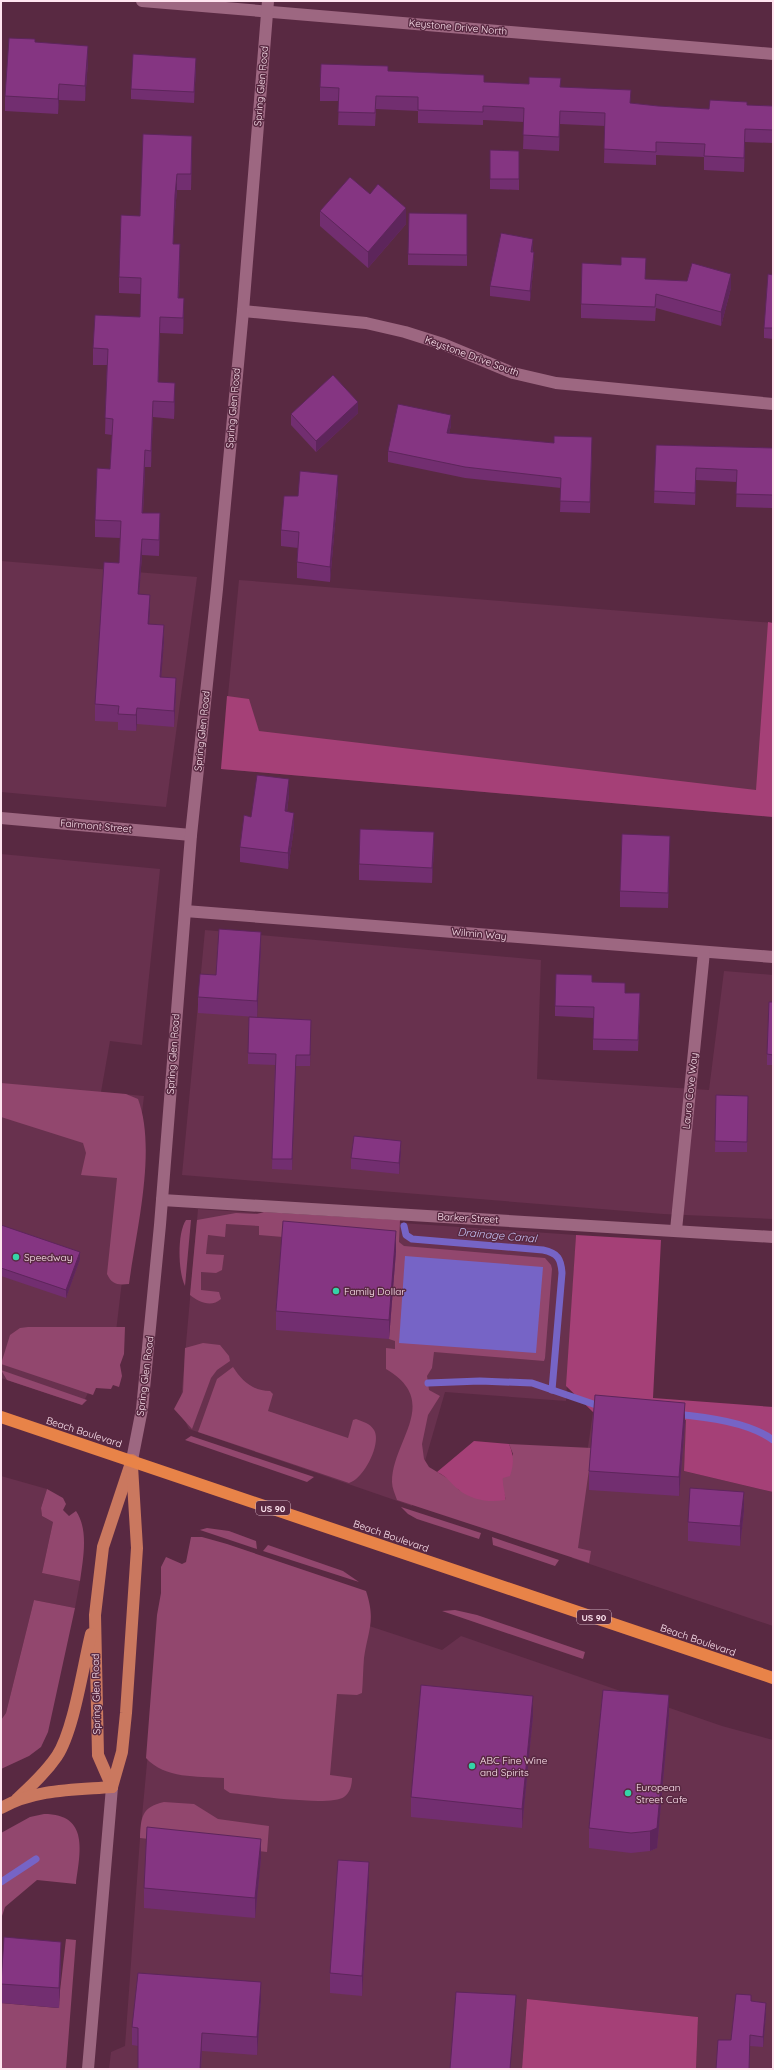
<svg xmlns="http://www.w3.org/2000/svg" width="774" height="2070" viewBox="0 0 774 2070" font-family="Quicksand,sans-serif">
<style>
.built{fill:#68314e}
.green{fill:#92476e}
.forest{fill:#a54077}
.water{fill:#7664c6}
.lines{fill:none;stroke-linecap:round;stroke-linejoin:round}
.stream{stroke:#7664c6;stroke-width:7}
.minor{stroke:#9d6781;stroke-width:12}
.major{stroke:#ca785f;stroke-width:12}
.highway{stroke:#e88348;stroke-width:12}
.wall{fill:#722e70}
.shaded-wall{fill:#5d255b}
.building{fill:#853582;stroke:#5d255b}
.poi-dot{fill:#34d4a8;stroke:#592942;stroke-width:1.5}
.labels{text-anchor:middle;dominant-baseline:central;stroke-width:3;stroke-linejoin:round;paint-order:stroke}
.shield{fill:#592942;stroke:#cdadbc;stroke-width:1}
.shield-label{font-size:9px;font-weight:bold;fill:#ffe5f0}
.street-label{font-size:10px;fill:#ffe5f0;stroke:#592942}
.poi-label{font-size:10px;fill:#ffe5f0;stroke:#592942;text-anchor:start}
.water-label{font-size:11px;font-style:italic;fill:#c5c0f2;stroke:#592942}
</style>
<rect width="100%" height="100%" fill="#592942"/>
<!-- built -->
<g class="built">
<polygon points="1,561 197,577 166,807 1,792"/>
<polygon points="239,580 773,623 773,817 221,769"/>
<polygon points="1,854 160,869 142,1045 110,1041 101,1092 144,1096 110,1382 94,1381 82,1405 1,1378"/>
<polygon points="205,930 541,960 537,1079 709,1090 724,971 773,975 773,1219 663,1214 182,1175"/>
<polygon points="198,1209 576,1235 566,1401 445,1392 412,1506 189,1429 180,1411"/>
<polygon points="593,1412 687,1420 684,1471 773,1492 773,1626 572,1558"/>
<polygon points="1,1476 47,1489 41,1508 42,1516 53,1522 42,1573 80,1581 75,1608 34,1600 6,1713 1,1720"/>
<polygon points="166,1559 442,1650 461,1636 722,1726 773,1740 773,2069 696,2069 698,2017 527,1999 522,2069 109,2069 111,2052 125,2046 140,1838"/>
</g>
<!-- green -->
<g class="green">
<path d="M1,1083L126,1094L138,1099C157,1149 136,1231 129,1284C118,1285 112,1285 107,1274L117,1178L81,1175L86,1153L83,1143L1,1117Z"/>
<path d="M264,1212L400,1220L399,1242L404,1246L545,1258L551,1265L552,1269L545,1358L544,1361L434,1352L432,1368L427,1376L429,1390L440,1396L428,1415L422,1444L424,1459L429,1467L452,1481L459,1490L505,1500C506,1495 503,1493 502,1488C500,1477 509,1464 513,1454L509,1444L592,1448L578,1548L591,1551L589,1563L397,1500C395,1494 392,1488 392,1482C392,1440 442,1402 386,1369V1348L395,1349V1341L389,1339L283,1237L259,1235V1226L226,1224L225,1237L208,1235L206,1254L224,1255L222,1270L216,1273L201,1272V1290L219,1292L221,1299C211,1308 199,1302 190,1295L197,1220L236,1213L257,1214Z"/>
<path d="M186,1220H191L185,1286C178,1272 177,1233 186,1220Z"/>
<polygon points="28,1327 125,1327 124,1354 120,1365 122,1376 119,1387 113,1385 111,1389 96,1388 93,1395 1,1364 10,1335 20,1328"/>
<polygon points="203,1343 220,1345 229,1356 230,1361 217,1370 211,1378 192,1429 174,1409 183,1392 185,1348"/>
<path d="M233,1367C242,1381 253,1391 270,1391L273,1394L268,1411L348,1438L353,1420L356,1419C363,1422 370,1423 374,1430C382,1443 364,1479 349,1483L198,1432L217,1379Z"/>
<polygon points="1,1370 87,1400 82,1405 7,1380"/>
<polygon points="191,1436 314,1477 307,1482 185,1440"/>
<path d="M47,1489L63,1498L66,1504L63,1510L69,1516L76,1511C89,1530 83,1559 80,1581L42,1573L53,1522L42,1516L41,1508Z"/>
<polygon points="401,1507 481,1533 479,1539 417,1519 408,1514"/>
<polygon points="207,1528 229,1531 256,1541 257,1549 200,1530 196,1531"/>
<path d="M191,1537H202L227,1544L366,1591C376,1621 368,1630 364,1658C363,1670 363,1681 362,1693L357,1695L337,1694L330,1775L352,1778C352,1785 350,1793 344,1797C330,1807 250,1795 230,1793L224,1789V1778C197,1776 165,1779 146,1758L157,1615L161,1593V1567L166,1557L182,1564L186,1562Z"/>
<polygon points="492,1537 559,1560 555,1566 493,1545"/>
<polygon points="268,1545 343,1571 359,1582 263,1551"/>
<polygon points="34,1600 75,1608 48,1732 41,1747 29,1756 1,1769 1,1720 6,1713"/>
<polygon points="455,1610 477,1615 585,1652 583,1659 442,1611"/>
<path d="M164,1802L194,1804L218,1819L269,1826L267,1852L140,1838C141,1818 141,1807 164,1802Z"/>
<path d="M44,1814C90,1814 80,1853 76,1884L37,1880L5,1907L1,1919V1833L30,1817Z"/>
<polygon points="66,1939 76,1940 66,2069 1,2069 1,2003 58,2008"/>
</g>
<!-- forest -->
<g class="forest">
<polygon points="768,622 773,623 773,817 221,769 227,696 249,699 259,731 756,790"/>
<polygon points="576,1235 661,1240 653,1398 773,1407 773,1492 684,1471 686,1420 593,1412 566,1386"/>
<path d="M474,1441L509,1444C514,1456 514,1464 510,1476L503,1478C502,1487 506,1493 505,1500C489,1503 472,1500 459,1490C451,1484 447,1476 437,1472Z"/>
<polygon points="527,1999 698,2017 696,2069 522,2069"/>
</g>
<!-- water -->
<polygon class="water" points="405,1256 543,1267 536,1353 399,1343"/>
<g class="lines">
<!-- stream -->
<g class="stream">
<path d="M404,1226L406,1235L412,1239L543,1250C558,1253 561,1259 562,1273L552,1390"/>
<polyline points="428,1383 480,1381 532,1383 602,1407"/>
<path d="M676,1414C705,1417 749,1422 773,1440"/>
<polyline points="1,1882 36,1859"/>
</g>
<!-- minor -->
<g class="minor">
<polyline points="142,1 773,54"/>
<polyline points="243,311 366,323 405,332 443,344 513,373 556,383 773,404"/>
<polyline points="1,818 191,835"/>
<polyline points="185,911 773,957"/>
<polyline points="162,1200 773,1237"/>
<polyline points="676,1230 704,952"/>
<polyline points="132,1460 142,1409 160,1225 191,835 217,589 243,311 268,1"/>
<polyline points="88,2069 112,1787"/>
</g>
<!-- major -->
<g class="major">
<polyline points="112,1787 98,1755 95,1615 103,1547 132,1460"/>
<polyline points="112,1787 122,1752 126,1713 137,1548 132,1466"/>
<path d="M17,1799C32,1785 46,1772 57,1756C74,1730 83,1666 91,1634"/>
<path d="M1,1808C35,1789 73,1790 112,1787"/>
</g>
<!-- highway -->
<polyline class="highway" points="1,1417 773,1678"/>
</g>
<!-- wall -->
<g class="wall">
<polygon points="35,42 88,61 85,101 59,100 58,114 5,111 5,96"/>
<polygon points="196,68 194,103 131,99 131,89"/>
<polygon points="388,71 484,82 561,87 631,103 658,106 709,109 747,105 773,106 773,143 745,142 744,172 704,170 704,157 656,155 656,165 604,163 605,126 560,124 559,151 523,149 524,122 483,120 483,125 418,123 418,111 376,109 375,126 338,125 339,101 320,101 320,87"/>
<polygon points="490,150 519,151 519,190 490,189"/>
<polygon points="192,152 191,190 177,190 175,211 173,244 180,260 179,298 184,315 183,334 160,333 158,382 175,400 174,419 153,417 151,467 145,467 143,513 160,530 159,556 142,555 139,594 150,611 149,624 164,641 161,677 176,694 174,727 137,724 136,731 118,730 118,722 95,721 95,704 119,563 120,538 95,537 95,520 110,469 112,435 105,434 107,365 93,365 93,348 140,317 140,294 119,293 119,277 140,216"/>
<polygon points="320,211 406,224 368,268 320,226"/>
<polygon points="467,214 467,266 408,265 408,254"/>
<polygon points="533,249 533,252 534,262 530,301 490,296 490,286"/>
<polygon points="773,275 773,339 764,338 764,328"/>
<polygon points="645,279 731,288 721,326 656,308 655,321 581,318 581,304"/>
<polygon points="358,413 316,452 291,425 291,414"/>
<polygon points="451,425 449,434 592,448 590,513 560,512 561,488 465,478 388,462 388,451"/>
<polygon points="656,445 773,448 773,508 736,507 737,482 696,480 695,505 654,503"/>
<polygon points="338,490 330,582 297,578 297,562 298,548 281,546 281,530 298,496"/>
<polygon points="289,794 287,812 294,828 288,869 240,862 240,847 251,817"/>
<polygon points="434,848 432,883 359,880 359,864"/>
<polygon points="670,851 668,908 620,907 620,891"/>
<polygon points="261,947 257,1017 198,1013 198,997 216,975"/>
<polygon points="592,982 625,993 640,1004 638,1051 593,1050 593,1018 555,1016 555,1006"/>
<polygon points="773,1002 773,1065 767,1065 767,1054"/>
<polygon points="311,1030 310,1066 296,1066 292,1170 272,1169 275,1065 248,1064 248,1053"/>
<polygon points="716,1095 748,1107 747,1152 715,1152"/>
<polygon points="401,1152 399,1174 351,1169 351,1158"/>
<polygon points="1,1225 80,1259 66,1298 1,1276"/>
<polygon points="396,1251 389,1339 276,1330 276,1311"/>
<polygon points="685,1422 679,1496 589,1490 589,1471"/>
<polygon points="744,1511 740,1546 688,1541 688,1522"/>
<polygon points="669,1715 657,1848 650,1851 631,1853 589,1848 589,1828"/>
<polygon points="533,1716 522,1828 411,1817 411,1797"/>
<polygon points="261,1858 255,1918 144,1908 144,1888"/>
<polygon points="369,1881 362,1996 330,1993 330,1973"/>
<polygon points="61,1962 59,2008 1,2003 1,1982"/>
<polygon points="261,2000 257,2055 202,2051 201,2069 138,2069 138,2046 132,2045 132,2027"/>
<polygon points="751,2001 766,2014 763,2047 750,2046 749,2069 716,2069"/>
</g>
<!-- shaded-wall -->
<g class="shaded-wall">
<polygon points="88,46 88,61 85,101 85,86"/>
<polygon points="196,58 196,68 194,103 194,92"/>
<polygon points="59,84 59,100 58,114 58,99"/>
<polygon points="560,111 560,124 559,151 559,137"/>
<polygon points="745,129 745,142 744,172 744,158"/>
<polygon points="192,136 192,152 191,190 191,174"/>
<polygon points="177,174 177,190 175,211 173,260 175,195"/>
<polygon points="406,208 406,224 368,268 368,252"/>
<polygon points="533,239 533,249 531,261 531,252"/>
<polygon points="180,244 180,260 178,314 178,298"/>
<polygon points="534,252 534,262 530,301 530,291"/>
<polygon points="731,274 731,288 721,326 721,312"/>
<polygon points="184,298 184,315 183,334 183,318"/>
<polygon points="160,317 160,333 158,398 158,382"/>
<polygon points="175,383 175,400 174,419 174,402"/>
<polygon points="153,401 153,417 151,467 151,451"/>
<polygon points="358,402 358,413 316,452 316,441"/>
<polygon points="451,415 451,425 447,444 447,433"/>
<polygon points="145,450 145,467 142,529 142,513"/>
<polygon points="696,468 696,480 695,505 695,493"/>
<polygon points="338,475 338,490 330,582 330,567"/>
<polygon points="160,513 160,530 159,556 159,540"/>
<polygon points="142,539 142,555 138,610 138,594"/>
<polygon points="150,595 150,611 148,640 148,624"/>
<polygon points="164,625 164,641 160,693 160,677"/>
<polygon points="176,678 176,694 174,727 174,711"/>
<polygon points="137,708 137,724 136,731 136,715"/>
<polygon points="289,779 289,794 285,827 285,811"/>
<polygon points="294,813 294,828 288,869 288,853"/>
<polygon points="434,832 434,848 432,883 432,868"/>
<polygon points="670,836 670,851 668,908 668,893"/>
<polygon points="261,932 261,947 257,1017 257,1001"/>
<polygon points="311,1020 311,1030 310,1066 310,1055"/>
<polygon points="296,1055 296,1066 292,1170 292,1159"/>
<polygon points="401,1141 401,1152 399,1174 399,1163"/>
<polygon points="396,1231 396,1251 389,1339 389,1320"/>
<polygon points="80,1252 80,1259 66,1298 66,1290"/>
<polygon points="685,1403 685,1422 679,1496 679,1477"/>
<polygon points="744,1492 744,1511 740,1546 740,1526"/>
<polygon points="669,1695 669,1715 657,1848 650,1851 650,1831"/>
<polygon points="533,1696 533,1716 522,1828 522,1809"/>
<polygon points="261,1839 261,1858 255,1918 255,1898"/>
<polygon points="369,1862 369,1881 362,1996 362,1976"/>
<polygon points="61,1942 61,1962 59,2008 59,1988"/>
<polygon points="261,1982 261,2000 257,2055 257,2037"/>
<polygon points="766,2003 766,2014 763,2047 763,2037"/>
<polygon points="202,2033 201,2069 200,2069"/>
</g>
<!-- building -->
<g class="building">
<polygon points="9,38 35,39 35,42 88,46 85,86 59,84 58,99 5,96"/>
<polygon points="133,54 196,58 194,92 131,89"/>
<polygon points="321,64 388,66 388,71 484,75 484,82 529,84 529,77 561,78 560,87 631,90 630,103 658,106 709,109 710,100 747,102 747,105 773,106 773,130 745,129 744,158 704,156 705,144 656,142 656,152 604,149 605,113 560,111 559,137 523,135 524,108 483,106 483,112 418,110 418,97 376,96 375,113 338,112 339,88 320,87"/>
<polygon points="143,134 192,136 191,174 177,174 175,195 173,244 180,244 178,298 184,298 183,318 160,317 158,382 175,383 174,402 153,401 151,451 145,450 142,513 160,513 159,540 142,539 138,594 150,595 148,624 164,625 160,677 176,678 174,711 137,708 136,715 118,714 119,706 95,704 104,562 119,563 121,521 95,520 97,468 110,469 113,419 105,418 108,349 93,348 95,315 140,317 141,278 119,277 121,215 140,216"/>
<polygon points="490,150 519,151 519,179 490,179"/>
<polygon points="350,177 370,194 378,184 406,208 368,252 320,211"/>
<polygon points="409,213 467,214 467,255 408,254"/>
<polygon points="501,233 533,239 531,252 534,252 530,291 490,286"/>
<polygon points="621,257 646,258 645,279 687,281 692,263 731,274 721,312 656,294 655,307 581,304 582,263 621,265"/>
<polygon points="768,274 773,275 773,328 764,328"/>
<polygon points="333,375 358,402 316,441 291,414"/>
<polygon points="398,404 451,415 447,433 554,443 554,436 592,437 590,502 560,501 561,478 465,467 388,451"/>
<polygon points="656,445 773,448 773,495 736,494 737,470 696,468 695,493 654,491"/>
<polygon points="300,471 338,475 330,567 297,562 299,532 281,530 284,496 298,496"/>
<polygon points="257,775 289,779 285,811 294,813 288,853 240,847 244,815 251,817"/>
<polygon points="360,829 434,832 432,868 359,864"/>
<polygon points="622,834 670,836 668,893 620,891"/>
<polygon points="219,929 261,932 257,1001 198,997 200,974 216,975"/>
<polygon points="556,974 592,975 592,982 625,983 625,993 640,993 638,1040 593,1039 594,1007 555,1006"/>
<polygon points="769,1002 773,1002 773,1055 767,1054"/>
<polygon points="249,1017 311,1020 310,1055 296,1055 292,1159 272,1159 276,1054 248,1053"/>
<polygon points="716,1095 748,1096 747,1142 715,1141"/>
<polygon points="354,1136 401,1141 399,1163 351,1158"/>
<polygon points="283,1221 396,1231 389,1320 276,1311"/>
<polygon points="1,1225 80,1252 66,1290 1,1268"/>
<polygon points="595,1395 685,1403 679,1477 589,1471"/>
<polygon points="690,1488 744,1492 740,1526 688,1522"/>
<polygon points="421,1685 533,1696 522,1809 411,1797"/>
<polygon points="603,1690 669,1695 657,1828 650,1831 631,1833 589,1828"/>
<polygon points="147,1827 261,1839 255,1898 144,1888"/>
<polygon points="338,1860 369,1862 362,1976 330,1973"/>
<polygon points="4,1937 61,1942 59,1988 1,1984"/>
<polygon points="138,1973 261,1982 257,2037 202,2033 200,2069 138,2069 138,2028 132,2027"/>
<polygon points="456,1992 516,1995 510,2069 450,2069"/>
<polygon points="736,1994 751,1995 751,2001 766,2003 763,2037 750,2035 749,2069 716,2069 718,2040 731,2040"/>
</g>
<!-- markers -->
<g class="poi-dot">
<circle cx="16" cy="1257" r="4"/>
<circle cx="336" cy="1291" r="4"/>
<circle cx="472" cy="1766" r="4"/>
<circle cx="628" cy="1793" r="4"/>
</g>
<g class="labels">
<!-- shield labels -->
<g class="shield">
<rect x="256" y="1501" width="34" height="14" rx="3"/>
<rect x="577" y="1610" width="34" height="14" rx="3"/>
</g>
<g class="shield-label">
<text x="273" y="1508">US 90</text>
<text x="594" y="1617">US 90</text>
</g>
<!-- street labels -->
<g class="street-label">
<text transform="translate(458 27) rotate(5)">Keystone Drive North</text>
<text transform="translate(261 86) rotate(-85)">Spring Glen Road</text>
<text transform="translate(472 356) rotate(20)">Keystone Drive South</text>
<text transform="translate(233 408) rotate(-85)">Spring Glen Road</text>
<text transform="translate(202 731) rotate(-84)">Spring Glen Road</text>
<text transform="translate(96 826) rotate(5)">Fairmont Street</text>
<text transform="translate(479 934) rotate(5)">Wilmin Way</text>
<text transform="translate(173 1054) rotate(-86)">Spring Glen Road</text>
<text transform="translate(690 1091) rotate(-84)">Laura Cove Way</text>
<text transform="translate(468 1218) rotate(3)">Barker Street</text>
<text transform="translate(145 1376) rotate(-83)">Spring Glen Road</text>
<text transform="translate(84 1432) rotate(18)">Beach Boulevard</text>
<text transform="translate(391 1536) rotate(19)">Beach Boulevard</text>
<text transform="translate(698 1640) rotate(19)">Beach Boulevard</text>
<text transform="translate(96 1694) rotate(-91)">Spring Glen Road</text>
</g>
<!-- poi labels -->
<g class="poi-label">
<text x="24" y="1257">Speedway</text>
<text x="344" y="1291">Family Dollar</text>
<text x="480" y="1760">ABC Fine Wine<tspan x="480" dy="12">and Spirits</tspan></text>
<text x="636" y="1787">European<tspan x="636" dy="12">Street Cafe</tspan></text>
</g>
<!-- water labels -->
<g class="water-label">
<text transform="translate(497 1235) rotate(5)">Drainage Canal</text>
</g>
</g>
<!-- border -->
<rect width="774" height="2070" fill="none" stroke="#ffe5f0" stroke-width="4"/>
</svg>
